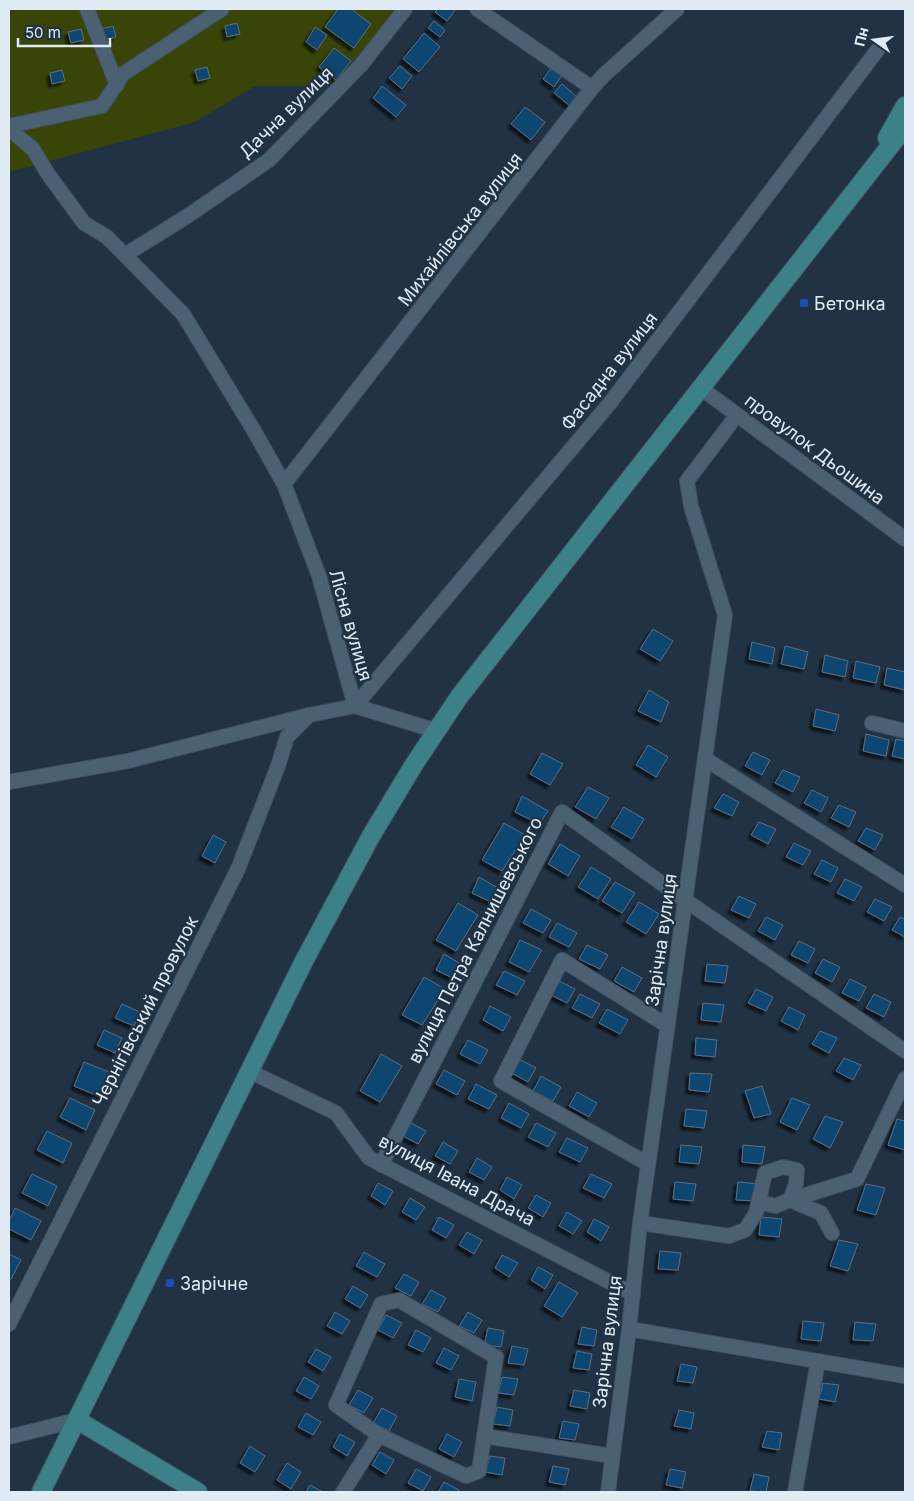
<svg xmlns="http://www.w3.org/2000/svg" width="914" height="1501" viewBox="0 0 914 1501" font-family="Inter,sans-serif">
<style>
.green{fill:#384506}
.building{fill:#114671;stroke:#5a6e83;filter:url(#shadow)}
.lines{fill:none;stroke-linecap:round;stroke-linejoin:round}
.minor-casing{stroke:#40505f;stroke-width:16}
.major-casing{stroke:#40505f;stroke-width:20}
.minor{stroke:#4c6074;stroke-width:14}
.major{stroke:#3d8188;stroke-width:18}
.transit-dot{fill:#1a4fb4;stroke:#203244;stroke-width:2}
.labels{text-anchor:middle;dominant-baseline:central;stroke-width:4.5;stroke-linejoin:round;paint-order:stroke}
.street-label{font-size:18px;fill:#e0ebf6;stroke:#203244}
.poi-label{font-size:18px;fill:#e0ebf6;stroke:#203244;text-anchor:start}
</style>
<defs>
<filter id="shadow"><feDropShadow dx="-3.5" dy="3.5" stdDeviation="1" flood-color="#0009"/></filter>
</defs>
<rect width="100%" height="100%" fill="#203244"/>
<!-- green -->
<polygon class="green" points="9,9 396,9 334,86 255,86 195,122 17,170 9,171"/>
<!-- building -->
<g class="building">
<polygon points="338,9 351,9 371,24 354,48 325,27"/>
<polygon points="438,9 456,9 447,21 435,12"/>
<polygon points="434,21 445,30 440,37 428,28"/>
<polygon points="237,23 240,34 227,37 225,26"/>
<polygon points="113,26 116,37 104,40 101,29"/>
<polygon points="315,27 327,35 317,50 306,42"/>
<polygon points="81,29 84,40 71,43 68,32"/>
<polygon points="424,33 440,47 419,72 403,59"/>
<polygon points="334,48 351,61 336,80 319,67"/>
<polygon points="400,66 412,76 402,89 389,78"/>
<polygon points="207,67 210,78 198,81 195,70"/>
<polygon points="551,68 562,75 554,87 543,79"/>
<polygon points="62,70 65,81 52,84 50,73"/>
<polygon points="562,84 578,98 571,107 554,93"/>
<polygon points="382,86 406,105 396,117 373,98"/>
<polygon points="525,107 545,122 531,140 511,124"/>
<polygon points="653,629 673,641 660,661 640,649"/>
<polygon points="752,642 775,648 772,664 749,659"/>
<polygon points="785,646 808,652 804,669 781,664"/>
<polygon points="825,655 848,661 845,677 822,672"/>
<polygon points="856,661 880,667 876,683 853,678"/>
<polygon points="887,668 905,672 905,690 884,685"/>
<polygon points="649,690 669,702 661,722 638,711"/>
<polygon points="816,709 839,715 835,731 813,726"/>
<polygon points="866,734 889,740 886,756 863,751"/>
<polygon points="896,739 905,741 905,759 892,756"/>
<polygon points="648,745 668,757 656,777 636,765"/>
<polygon points="753,752 770,760 762,775 745,766"/>
<polygon points="542,753 563,764 550,785 530,774"/>
<polygon points="783,770 800,777 793,792 775,783"/>
<polygon points="588,787 609,798 596,819 575,807"/>
<polygon points="812,790 828,798 821,812 804,803"/>
<polygon points="723,794 739,802 732,816 714,808"/>
<polygon points="522,796 548,811 539,824 515,812"/>
<polygon points="839,805 856,812 849,827 831,818"/>
<polygon points="624,807 644,819 632,839 611,827"/>
<polygon points="759,822 776,829 768,844 751,835"/>
<polygon points="504,823 525,835 502,871 482,860"/>
<polygon points="866,828 883,835 875,850 858,841"/>
<polygon points="213,835 226,842 215,863 202,856"/>
<polygon points="794,843 811,851 803,865 786,857"/>
<polygon points="560,844 580,856 568,876 548,864"/>
<polygon points="822,860 838,868 831,882 814,874"/>
<polygon points="591,867 611,879 598,899 578,887"/>
<polygon points="479,877 505,892 497,905 472,893"/>
<polygon points="845,879 862,887 854,901 837,893"/>
<polygon points="615,882 635,893 622,913 602,901"/>
<polygon points="739,896 756,904 749,918 731,910"/>
<polygon points="875,899 892,907 884,921 867,912"/>
<polygon points="639,902 659,914 646,934 626,922"/>
<polygon points="458,903 478,915 456,951 436,940"/>
<polygon points="531,909 551,920 543,933 523,923"/>
<polygon points="766,917 783,925 775,940 758,931"/>
<polygon points="900,917 905,919 905,937 892,930"/>
<polygon points="557,923 577,933 569,947 549,937"/>
<polygon points="520,940 542,950 529,972 509,962"/>
<polygon points="799,941 815,949 808,963 791,955"/>
<polygon points="587,945 608,955 600,969 579,959"/>
<polygon points="444,954 469,969 461,982 436,970"/>
<polygon points="823,959 840,967 832,982 815,973"/>
<polygon points="707,964 728,966 725,983 705,981"/>
<polygon points="622,967 642,978 634,992 614,981"/>
<polygon points="504,971 525,981 517,995 496,985"/>
<polygon points="424,977 445,989 422,1025 402,1015"/>
<polygon points="555,979 575,989 567,1003 547,993"/>
<polygon points="850,979 866,987 859,1001 842,993"/>
<polygon points="756,989 773,997 766,1011 748,1003"/>
<polygon points="580,994 600,1004 592,1018 572,1008"/>
<polygon points="874,994 891,1002 884,1017 866,1008"/>
<polygon points="703,1003 724,1005 721,1022 701,1020"/>
<polygon points="122,1004 140,1012 134,1026 115,1018"/>
<polygon points="490,1006 511,1017 503,1031 483,1020"/>
<polygon points="789,1007 805,1015 798,1030 781,1021"/>
<polygon points="607,1009 628,1020 620,1034 599,1023"/>
<polygon points="104,1030 122,1038 115,1053 97,1045"/>
<polygon points="820,1031 837,1038 829,1053 812,1044"/>
<polygon points="696,1038 717,1040 715,1057 695,1055"/>
<polygon points="468,1040 488,1050 480,1064 460,1054"/>
<polygon points="381,1054 402,1066 380,1102 360,1091"/>
<polygon points="515,1057 536,1068 528,1082 508,1071"/>
<polygon points="844,1058 861,1065 853,1080 836,1071"/>
<polygon points="84,1062 116,1075 105,1099 74,1086"/>
<polygon points="444,1070 465,1081 457,1095 436,1084"/>
<polygon points="690,1073 712,1074 709,1092 689,1090"/>
<polygon points="541,1076 561,1087 553,1101 533,1091"/>
<polygon points="476,1084 497,1095 489,1109 468,1099"/>
<polygon points="762,1086 771,1114 754,1118 745,1091"/>
<polygon points="577,1092 597,1103 589,1117 569,1106"/>
<polygon points="70,1098 95,1110 86,1130 60,1117"/>
<polygon points="792,1098 810,1105 797,1130 780,1122"/>
<polygon points="509,1103 529,1114 521,1128 501,1118"/>
<polygon points="686,1109 707,1111 704,1128 684,1126"/>
<polygon points="825,1116 843,1122 830,1148 813,1139"/>
<polygon points="897,1119 905,1121 905,1150 888,1145"/>
<polygon points="411,1123 426,1131 418,1144 403,1136"/>
<polygon points="536,1123 556,1133 548,1147 528,1137"/>
<polygon points="47,1131 72,1143 63,1163 37,1150"/>
<polygon points="567,1138 588,1148 580,1162 559,1152"/>
<polygon points="443,1142 458,1151 450,1164 435,1156"/>
<polygon points="681,1145 702,1147 699,1164 679,1162"/>
<polygon points="743,1145 765,1147 762,1164 742,1162"/>
<polygon points="477,1158 492,1167 484,1180 469,1172"/>
<polygon points="32,1174 57,1186 48,1206 22,1193"/>
<polygon points="591,1174 612,1184 604,1198 583,1188"/>
<polygon points="507,1177 522,1185 514,1199 500,1190"/>
<polygon points="675,1182 696,1184 693,1201 673,1199"/>
<polygon points="738,1182 760,1184 756,1201 736,1200"/>
<polygon points="378,1183 393,1191 385,1205 371,1196"/>
<polygon points="866,1184 885,1188 876,1215 857,1210"/>
<polygon points="536,1195 551,1203 543,1217 528,1208"/>
<polygon points="410,1198 425,1207 416,1220 402,1212"/>
<polygon points="15,1208 41,1221 31,1240 9,1229 9,1221"/>
<polygon points="567,1212 582,1221 573,1234 559,1226"/>
<polygon points="439,1217 454,1225 446,1238 432,1230"/>
<polygon points="761,1217 782,1219 779,1237 759,1235"/>
<polygon points="594,1219 609,1227 601,1241 587,1232"/>
<polygon points="467,1232 482,1240 474,1254 459,1245"/>
<polygon points="839,1240 858,1244 848,1271 830,1266"/>
<polygon points="660,1251 681,1253 678,1270 658,1269"/>
<polygon points="364,1252 385,1264 377,1277 356,1266"/>
<polygon points="9,1254 21,1260 11,1279 9,1278"/>
<polygon points="502,1255 518,1263 509,1277 495,1268"/>
<polygon points="538,1267 553,1275 545,1289 531,1280"/>
<polygon points="404,1274 419,1282 411,1296 395,1288"/>
<polygon points="559,1282 578,1293 562,1317 544,1306"/>
<polygon points="353,1286 368,1295 360,1308 345,1299"/>
<polygon points="431,1290 446,1298 438,1312 422,1304"/>
<polygon points="335,1312 350,1321 342,1334 327,1326"/>
<polygon points="468,1312 482,1320 474,1333 459,1326"/>
<polygon points="386,1315 402,1323 393,1338 378,1330"/>
<polygon points="803,1321 824,1323 821,1341 801,1339"/>
<polygon points="855,1322 876,1324 873,1341 853,1340"/>
<polygon points="582,1327 597,1330 594,1346 578,1344"/>
<polygon points="488,1328 504,1331 501,1347 484,1345"/>
<polygon points="416,1330 431,1338 423,1352 408,1345"/>
<polygon points="512,1346 528,1349 524,1365 508,1363"/>
<polygon points="444,1348 459,1356 451,1370 436,1363"/>
<polygon points="316,1349 331,1357 323,1371 308,1362"/>
<polygon points="577,1351 592,1354 589,1370 573,1368"/>
<polygon points="681,1364 697,1367 693,1383 677,1381"/>
<polygon points="304,1377 319,1386 311,1399 296,1391"/>
<polygon points="502,1377 518,1379 514,1395 498,1393"/>
<polygon points="459,1379 476,1382 472,1401 455,1397"/>
<polygon points="823,1383 839,1385 835,1402 819,1399"/>
<polygon points="358,1390 373,1398 364,1413 349,1405"/>
<polygon points="574,1390 590,1393 587,1409 570,1406"/>
<polygon points="497,1407 513,1410 510,1426 493,1424"/>
<polygon points="382,1408 397,1416 389,1431 373,1423"/>
<polygon points="679,1410 694,1413 691,1429 674,1426"/>
<polygon points="306,1413 321,1422 313,1435 298,1427"/>
<polygon points="563,1421 579,1424 575,1440 559,1438"/>
<polygon points="767,1431 782,1433 779,1450 762,1447"/>
<polygon points="340,1434 355,1442 347,1456 333,1447"/>
<polygon points="447,1434 462,1442 454,1457 439,1449"/>
<polygon points="250,1446 265,1456 255,1472 240,1463"/>
<polygon points="380,1452 394,1460 386,1474 372,1465"/>
<polygon points="490,1456 505,1458 502,1475 485,1472"/>
<polygon points="287,1463 301,1472 291,1489 277,1480"/>
<polygon points="553,1466 569,1469 565,1485 549,1482"/>
<polygon points="416,1469 431,1477 423,1491 408,1483"/>
<polygon points="670,1469 686,1472 682,1488 666,1485"/>
<polygon points="754,1474 769,1477 766,1492 750,1491"/>
<polygon points="444,1482 459,1490 458,1492 438,1492"/>
<polygon points="310,1485 323,1492 306,1492"/>
</g>
<g class="lines">
<defs>
<g id="minor">
<polyline points="87,9 117,85"/>
<polyline points="477,9 592,88"/>
<polyline points="9,126 102,106 123,74 222,9"/>
<polyline points="9,129 33,149 48,174 84,223 107,237 183,314 253,429 284,484 319,576 355,706 309,715 128,761 9,782"/>
<polyline points="125,255 189,215 269,160 361,65 405,9"/>
<polyline points="702,389 905,539"/>
<polyline points="284,484 592,88 604,75 677,9"/>
<polyline points="872,723 905,731"/>
<polyline points="437,731 355,706 610,403 879,48"/>
<polyline points="705,759 905,885"/>
<polyline points="249,1071 336,1113 369,1158 633,1294"/>
<polyline points="648,1164 501,1081 562,960 668,1026"/>
<polyline points="381,1165 562,812 685,900 905,1051"/>
<polyline points="759,1202 775,1206 790,1200 857,1179 905,1079"/>
<polyline points="640,1223 729,1236 745,1230 756,1213 765,1173 783,1167 797,1170 796,1184 790,1200 821,1213 832,1233"/>
<polygon points="399,1300 496,1357 479,1471 466,1476 379,1435 336,1405 381,1304"/>
<polyline points="9,1324 238,869 278,766 287,737 309,715"/>
<polyline points="629,1329 905,1376"/>
<polyline points="484,1436 612,1456"/>
<polyline points="9,1437 77,1420"/>
<polyline points="343,1492 379,1435"/>
<polyline points="608,1492 629,1329 640,1223 725,615 691,506 687,481 737,415"/>
<polyline points="795,1492 818,1361"/>
</g>
<g id="major">
<polyline points="887,138 905,106"/>
<polyline points="77,1420 198,1492"/>
<polyline points="41,1492 304,961 371,836 413,766 459,697 905,127"/>
</g>
</defs>
<!-- minor casing -->
<use href="#minor" class="minor-casing"/>
<!-- major casing -->
<use href="#major" class="major-casing"/>
<!-- minor -->
<use href="#minor" class="minor"/>
<!-- major -->
<use href="#major" class="major"/>
</g>
<!-- markers -->
<g class="transit-dot">
<rect x="799" y="298" width="10" height="10" rx="2.5"/>
<rect x="165" y="1278" width="10" height="10" rx="2.5"/>
</g>
<g class="labels">
<!-- street labels -->
<g class="street-label">
<text transform="translate(286 112) rotate(-44)">Дачна вулиця</text>
<text transform="translate(460 229) rotate(-52)">Михайлівська вулиця</text>
<text transform="translate(609 371) rotate(-52)">Фасадна вулиця</text>
<text transform="translate(815 449) rotate(37)">провулок Дьошина</text>
<text transform="translate(351 625) rotate(74)">Лісна вулиця</text>
<text transform="translate(475 940) rotate(-63)">вулиця Петра Калнишевського</text>
<text transform="translate(661 940) rotate(-82)">Зарічна вулиця</text>
<text transform="translate(145 1011) rotate(-63)">Чернігівський провулок</text>
<text transform="translate(457 1180) rotate(28)">вулиця Івана Драча</text>
<text transform="translate(607 1342) rotate(-83)">Зарічна вулиця</text>
</g>
<!-- poi labels -->
<g class="poi-label">
<text x="814" y="303">Бетонка</text>
<text x="180" y="1283">Зарічне</text>
</g>
</g>
<!-- border -->
<rect width="914" height="1501" fill="none" stroke="#e0ebf6" stroke-width="20"/>
<!-- north arrow -->
<g transform="translate(874 40) rotate(284)" stroke="#203244" stroke-width="4" paint-order="stroke">
<path d="M0-4L9 19L0 12L-9 19Z" fill="#e0ebf6"/>
<text y="-8" font-size="14" font-weight="bold" text-anchor="middle" fill="#e0ebf6">Пн</text>
</g>
<!-- scale -->
<path d="M18 38v8h92v-8" fill="none" stroke="#e0ebf6" stroke-width="2.5"/>
<text x="25" y="38" font-size="15" fill="#e0ebf6" stroke="#203244" stroke-width="4" paint-order="stroke">50 m</text>
</svg>
